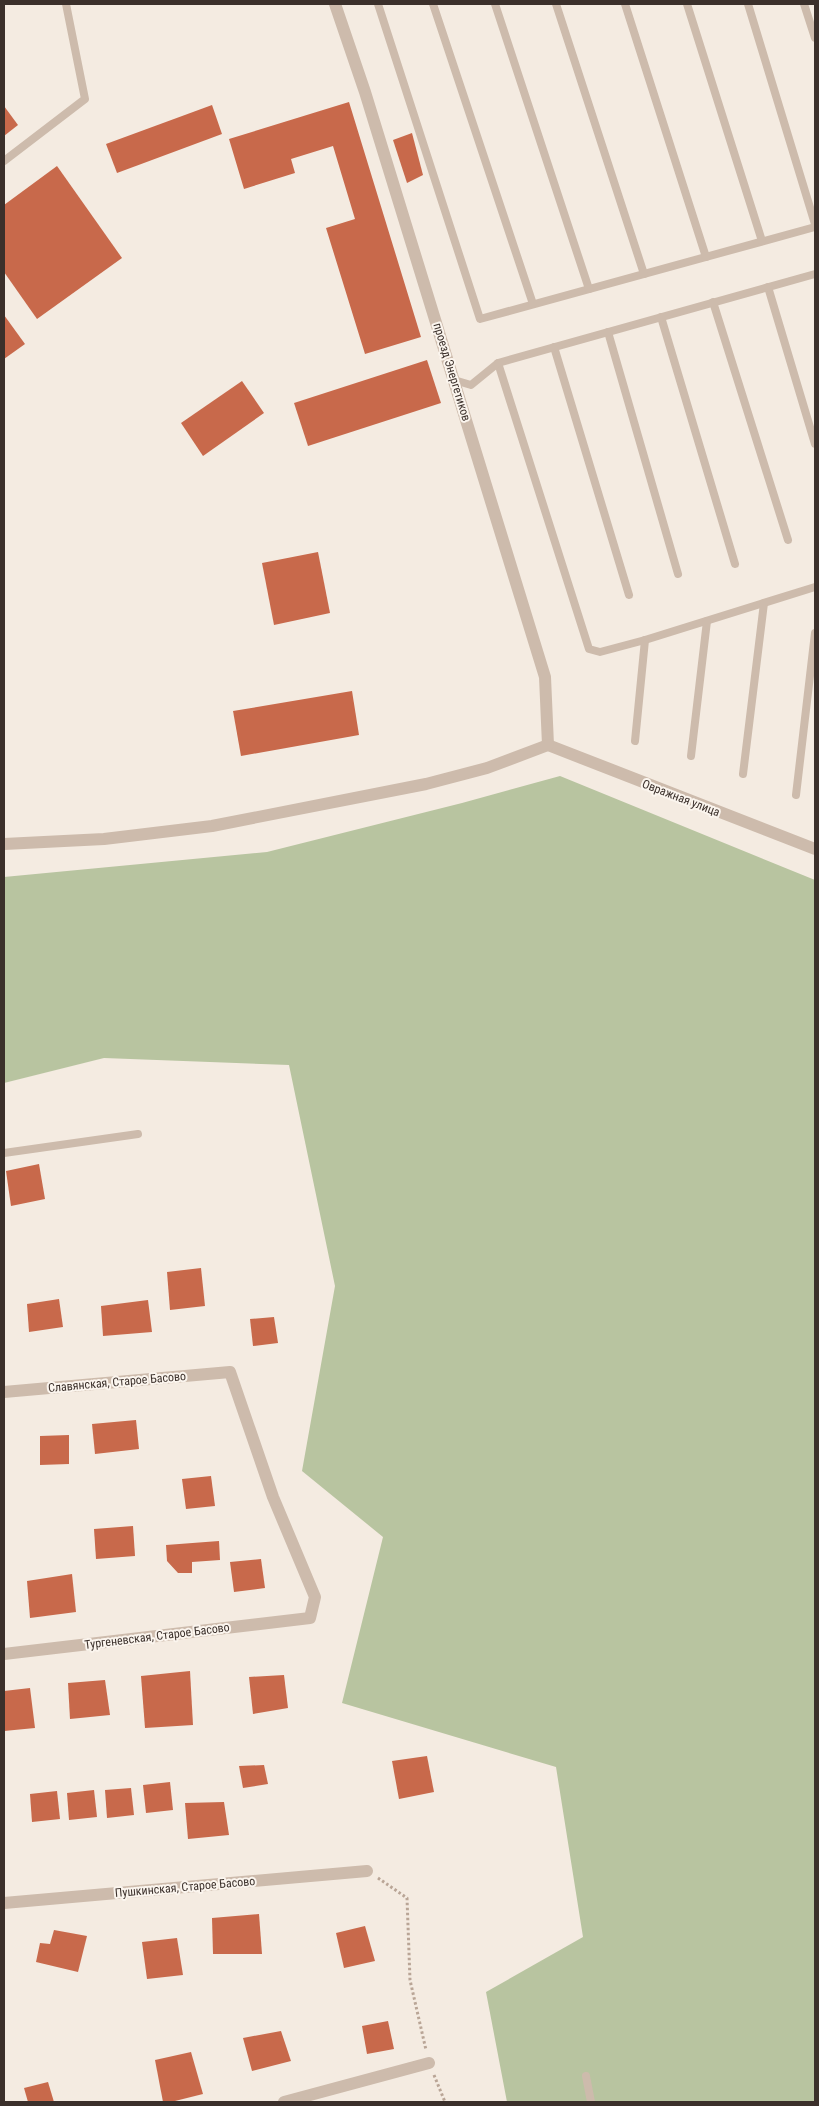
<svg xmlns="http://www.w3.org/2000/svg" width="819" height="2106" viewBox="0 0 819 2106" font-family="'Roboto Condensed',sans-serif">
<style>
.green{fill:#b8c4a0}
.building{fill:#c8694b}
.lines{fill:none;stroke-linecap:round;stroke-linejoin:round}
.path{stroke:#b9a596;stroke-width:3;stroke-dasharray:2.5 2.5;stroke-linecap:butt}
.service{stroke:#cdbbac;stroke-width:8}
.minor{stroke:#cdbbac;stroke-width:12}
.tertiary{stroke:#cdbbac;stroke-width:12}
.labels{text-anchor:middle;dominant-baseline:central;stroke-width:4;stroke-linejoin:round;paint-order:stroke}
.street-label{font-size:12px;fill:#3b302b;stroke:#fbf5ee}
</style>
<rect width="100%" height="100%" fill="#f4ebe1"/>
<!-- green -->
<polygon class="green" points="560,776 815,880 815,2102 507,2102 486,1992 583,1937 556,1767 342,1703 383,1537 302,1471 335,1286 289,1065 104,1058 4,1083 4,877 267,852 462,803"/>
<!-- building -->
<g class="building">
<polygon points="349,102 421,337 365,354 326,228 355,219 333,146 291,159 295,173 244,189 229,139"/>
<polygon points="212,105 222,134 117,173 106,144"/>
<polygon points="4,106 18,125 4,136"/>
<polygon points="412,133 423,175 407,183 393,140"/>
<polygon points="57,166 122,258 37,319 4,272 4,205"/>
<polygon points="4,315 25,344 4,359"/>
<polygon points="427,360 441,403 308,446 294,403"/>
<polygon points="242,381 264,413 203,456 181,423"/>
<polygon points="318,552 330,613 274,625 262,563"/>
<polygon points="352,691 359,735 241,756 233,711"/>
<polygon points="39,1164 45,1199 11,1206 6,1171"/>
<polygon points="201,1268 205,1306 170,1310 167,1272"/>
<polygon points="59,1299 63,1327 29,1332 27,1304"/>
<polygon points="148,1300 152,1332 103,1336 101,1306"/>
<polygon points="274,1317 278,1343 253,1346 250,1319"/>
<polygon points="136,1420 139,1449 95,1454 92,1424"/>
<polygon points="69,1435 69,1464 40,1465 40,1436"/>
<polygon points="211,1476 215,1506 186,1509 182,1479"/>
<polygon points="133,1526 135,1556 96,1559 94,1529"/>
<polygon points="219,1541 220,1560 192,1562 192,1573 178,1573 167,1561 166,1545"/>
<polygon points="261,1559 265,1588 234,1592 230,1562"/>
<polygon points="72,1574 76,1612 30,1618 27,1581"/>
<polygon points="190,1671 193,1725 145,1728 141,1676"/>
<polygon points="284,1675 288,1708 253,1714 249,1677"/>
<polygon points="105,1680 110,1715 70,1719 68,1683"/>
<polygon points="30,1688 35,1728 4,1731 4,1691"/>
<polygon points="427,1756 434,1792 399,1799 392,1761"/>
<polygon points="264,1765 268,1784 243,1788 239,1766"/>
<polygon points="170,1782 173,1810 146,1813 143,1785"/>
<polygon points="131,1788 134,1815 107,1818 105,1790"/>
<polygon points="94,1790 97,1817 69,1820 67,1793"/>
<polygon points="57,1791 60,1819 32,1822 30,1794"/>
<polygon points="224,1802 229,1835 188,1839 185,1803"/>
<polygon points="259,1914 262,1954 213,1954 212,1918"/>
<polygon points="365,1926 375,1961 344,1968 336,1933"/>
<polygon points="54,1930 87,1936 78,1972 36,1962 40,1943 50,1944"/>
<polygon points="177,1938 183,1975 147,1979 142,1942"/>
<polygon points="388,2021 394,2049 367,2054 362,2026"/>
<polygon points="281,2031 291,2061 252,2071 243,2038"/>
<polygon points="191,2052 203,2094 171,2102 163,2102 155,2060"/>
<polygon points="48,2082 54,2102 28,2102 24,2088"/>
</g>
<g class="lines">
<!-- path -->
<g class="path">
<polyline points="378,1878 407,1898 410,1980 426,2050"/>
<polyline points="434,2075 445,2102"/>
</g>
<!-- service -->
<g class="service">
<polyline points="378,4 480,319 815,227"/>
<polyline points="433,4 533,304"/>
<polyline points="495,4 589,289"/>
<polyline points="556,4 644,274"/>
<polyline points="625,4 706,257"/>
<polyline points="687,4 762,241"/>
<polyline points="748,4 815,224"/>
<polyline points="804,4 815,38"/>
<polyline points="4,161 85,99 66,4"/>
<polyline points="768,287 815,444"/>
<polyline points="713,302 788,540"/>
<polyline points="661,317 735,564"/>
<polyline points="608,332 678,574"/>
<polyline points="554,347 629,595"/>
<polyline points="498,363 589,649 600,652 645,640 815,587"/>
<polyline points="454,380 471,385 498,363 815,274"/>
<polyline points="635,741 645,640"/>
<polyline points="691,756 707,621"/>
<polyline points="743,774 764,603"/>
<polyline points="796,795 815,633"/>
<polyline points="4,1153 138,1134"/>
<polyline points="586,2076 591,2102"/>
</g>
<!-- minor -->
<g class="minor">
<polyline points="4,1392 230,1372 273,1497 315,1597 310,1618 4,1654"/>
<polyline points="4,1903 367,1871"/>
<polyline points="284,2102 429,2063"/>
</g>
<!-- tertiary -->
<g class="tertiary">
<polyline points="335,4 365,92 545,677 548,745"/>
<polyline points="548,745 815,849"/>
<polyline points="4,844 104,839 212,826 426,784 487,768 548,745"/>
</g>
</g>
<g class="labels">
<!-- street labels -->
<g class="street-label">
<text transform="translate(452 372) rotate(73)">проезд Энергетиков</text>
<text transform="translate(681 798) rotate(21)">Овражная улица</text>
<text transform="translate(117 1382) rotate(-5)">Славянская, Старое Басово</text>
<text transform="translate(157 1636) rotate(-7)">Тургеневская, Старое Басово</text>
<text transform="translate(185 1887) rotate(-5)">Пушкинская, Старое Басово</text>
</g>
</g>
<!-- border -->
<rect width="819" height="2106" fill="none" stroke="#3b302b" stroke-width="10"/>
</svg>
